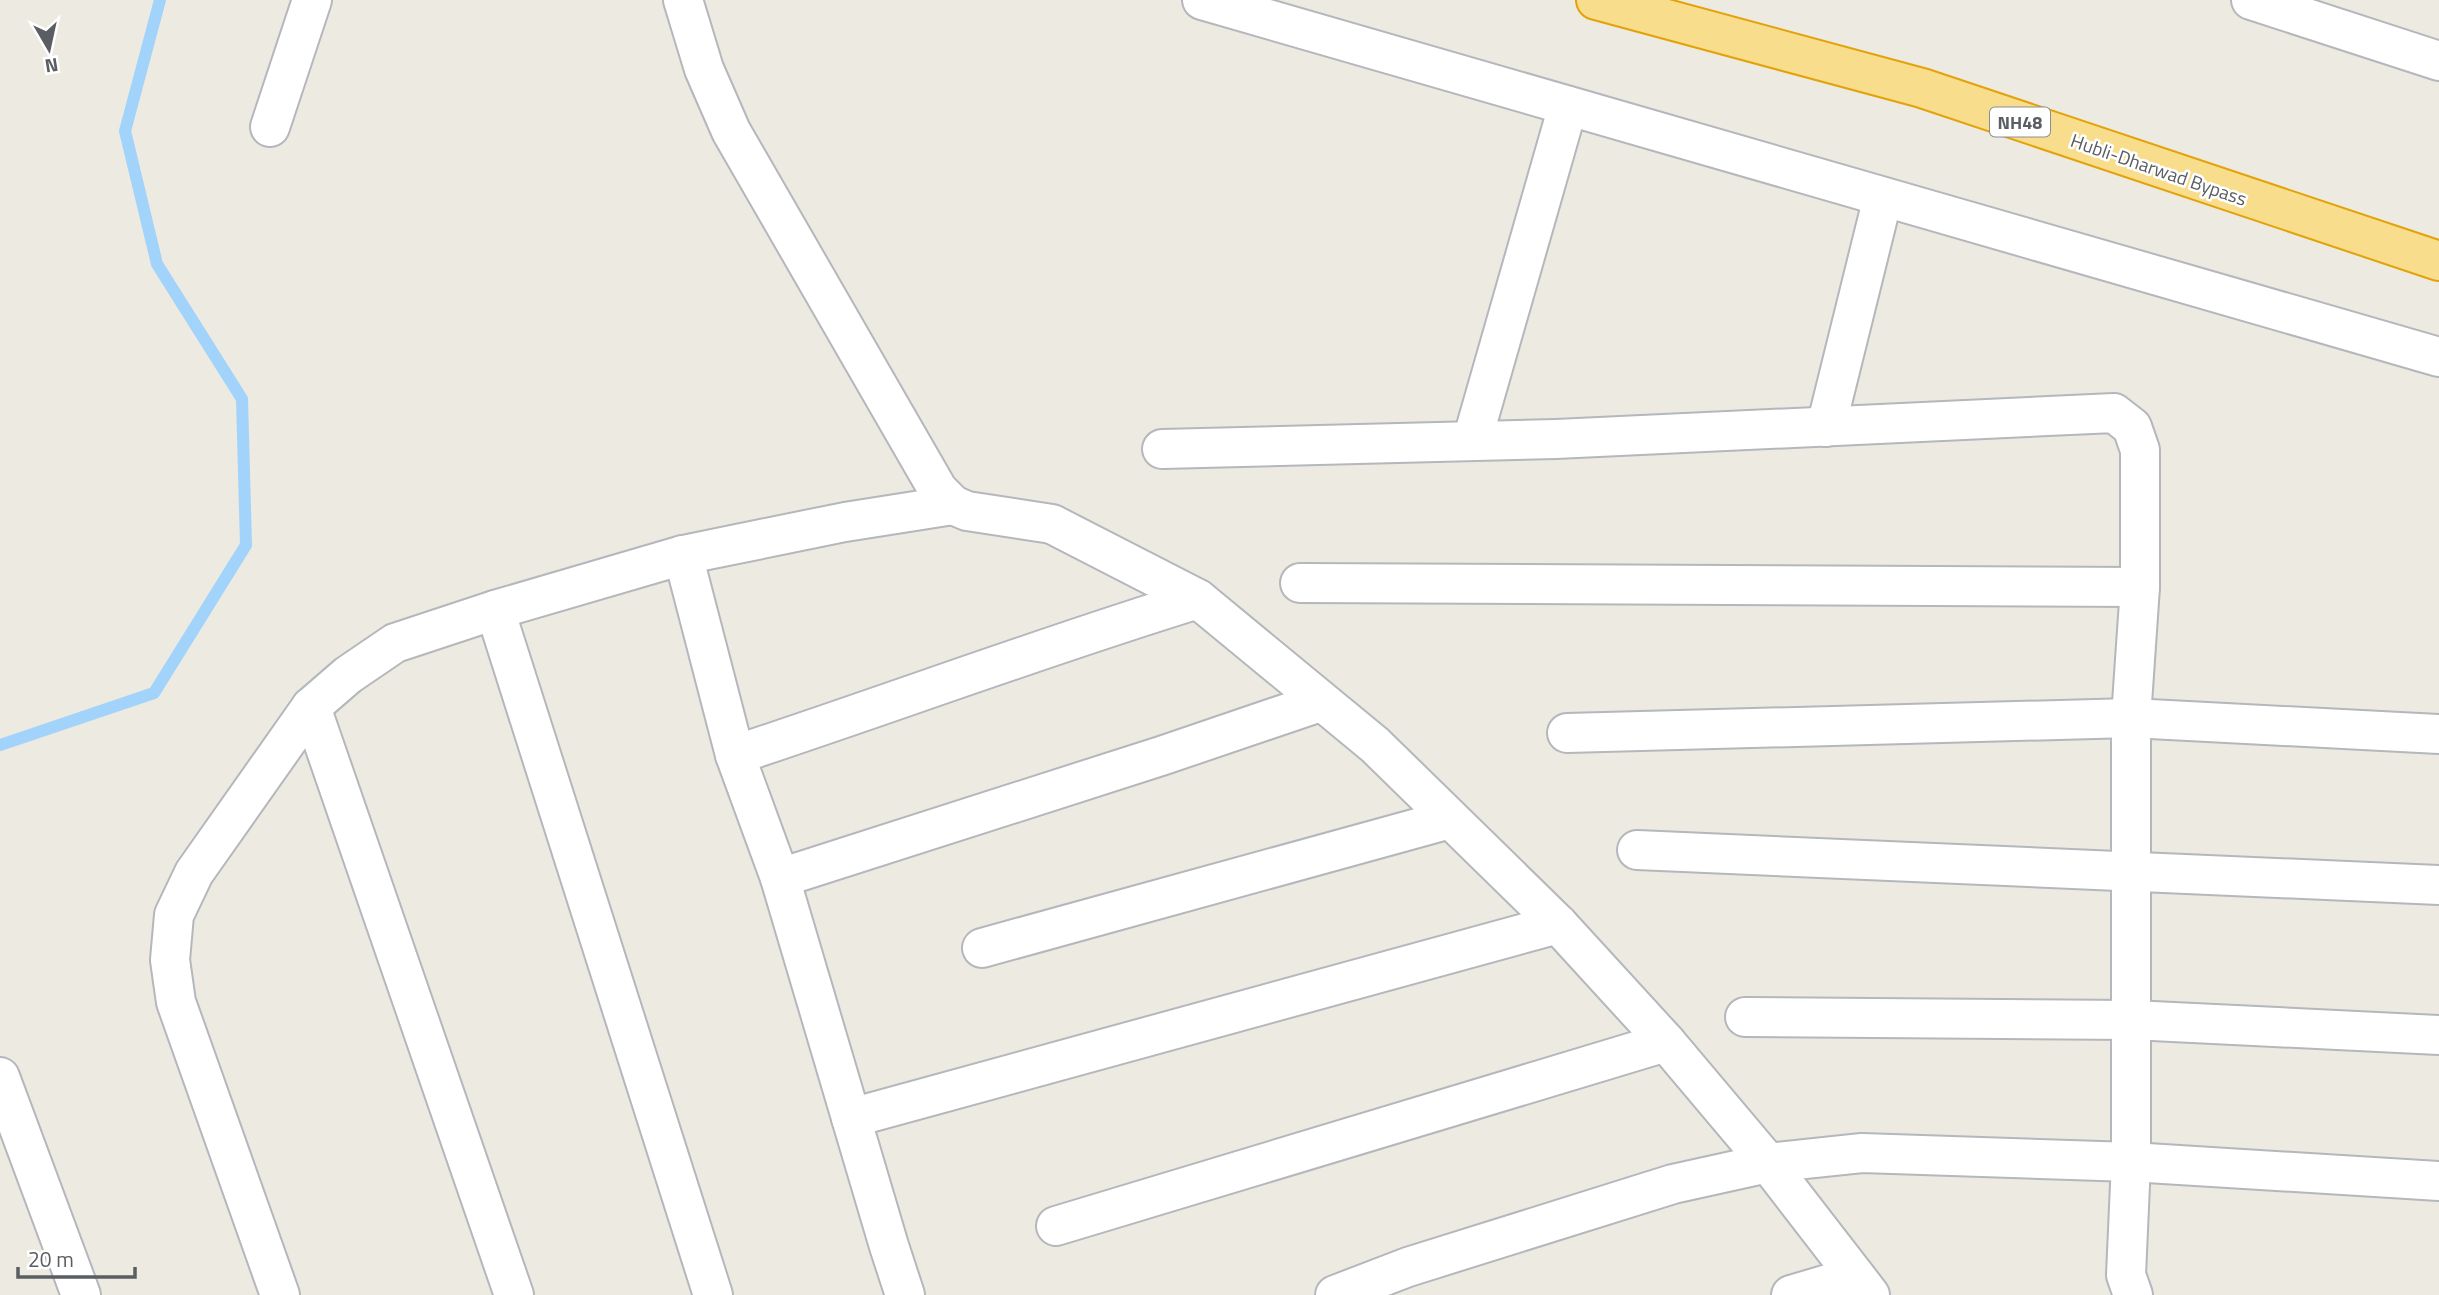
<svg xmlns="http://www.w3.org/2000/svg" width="2439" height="1295" viewBox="0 0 2439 1295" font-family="'Titillium Web',sans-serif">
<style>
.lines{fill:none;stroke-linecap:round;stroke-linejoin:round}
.stream{stroke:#a2d3fb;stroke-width:12}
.minor-casing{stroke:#b4b7bb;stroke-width:42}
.highway-casing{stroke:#e3a20a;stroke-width:42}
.minor{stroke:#fff;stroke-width:38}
.highway{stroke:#f8de8c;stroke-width:38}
.labels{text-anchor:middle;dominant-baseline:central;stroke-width:5;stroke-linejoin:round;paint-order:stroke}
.shield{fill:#fff;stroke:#8c8e90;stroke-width:2}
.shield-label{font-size:18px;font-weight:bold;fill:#5a5d61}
.street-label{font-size:19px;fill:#5a5d61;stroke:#fff}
</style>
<rect width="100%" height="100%" fill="#eceae1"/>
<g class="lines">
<!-- stream -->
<polyline class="stream" points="0,745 154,693 246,545 242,399 157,264 125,131 160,0"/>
<defs>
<g id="minor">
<polyline points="683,0 704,69 731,131 938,490 953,505 967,511 1052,524 1198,599 1375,745 1558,924 1666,1042 1768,1163 1870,1295"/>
<polyline points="1202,0 2439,357"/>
<polyline points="2251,0 2439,61"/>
<polyline points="270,127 312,0"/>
<polyline points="1826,427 1883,197"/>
<polyline points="1472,441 1568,106"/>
<polyline points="1162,449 1556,439 2114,413 2132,427 2140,450 2140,587 2131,718 2131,1162 2126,1275 2133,1295"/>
<polyline points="683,555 735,755 780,878 889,1246 905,1295"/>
<polyline points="1300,583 2140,587"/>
<polyline points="495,610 713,1295"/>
<polyline points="311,707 514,1295"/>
<polyline points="1567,733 2131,718 2439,734"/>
<path d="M735,755C890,704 1042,647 1198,599"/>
<polyline points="1637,850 2439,885"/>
<polyline points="780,878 1161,756 1320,702"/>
<polyline points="982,948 1450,819"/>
<polyline points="1745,1017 2132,1020 2439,1035"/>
<polyline points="0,1077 81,1295"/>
<polyline points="851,1118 1558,924"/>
<polyline points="1056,1226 1666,1042"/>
<polyline points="280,1295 176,1002 170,960 174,915 194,873 311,707 348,675 395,643 495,610 683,555 845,522 953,505"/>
<polyline points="1335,1295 1408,1267 1673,1184 1768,1163 1862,1153 2131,1162 2439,1181"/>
<polyline points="1791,1295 1855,1276"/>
</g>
<polyline id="highway" points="1596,0 1922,88 2439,261"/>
</defs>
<!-- minor casing -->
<use href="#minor" class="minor-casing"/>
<!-- highway casing -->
<use href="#highway" class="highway-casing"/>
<!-- minor -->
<use href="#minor" class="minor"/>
<!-- highway -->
<use href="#highway" class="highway"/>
</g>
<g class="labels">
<!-- shield labels -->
<rect class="shield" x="1990" y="107.5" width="60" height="29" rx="5"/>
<g class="shield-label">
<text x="2020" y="122">NH48</text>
</g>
<!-- street labels -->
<g class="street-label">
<text transform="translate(2159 169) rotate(19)">Hubli-Dharwad Bypass</text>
</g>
</g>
<!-- north arrow -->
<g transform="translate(49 49) rotate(171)" stroke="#ffffff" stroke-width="5" paint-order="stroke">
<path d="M0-5L12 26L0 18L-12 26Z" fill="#5a5d61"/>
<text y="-10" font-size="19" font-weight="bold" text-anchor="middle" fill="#5a5d61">N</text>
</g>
<!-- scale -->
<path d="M18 1267v10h117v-10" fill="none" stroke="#5a5d61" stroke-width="3.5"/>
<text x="28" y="1267" font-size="21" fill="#5a5d61" stroke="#ffffff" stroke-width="5" paint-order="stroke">20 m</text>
</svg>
